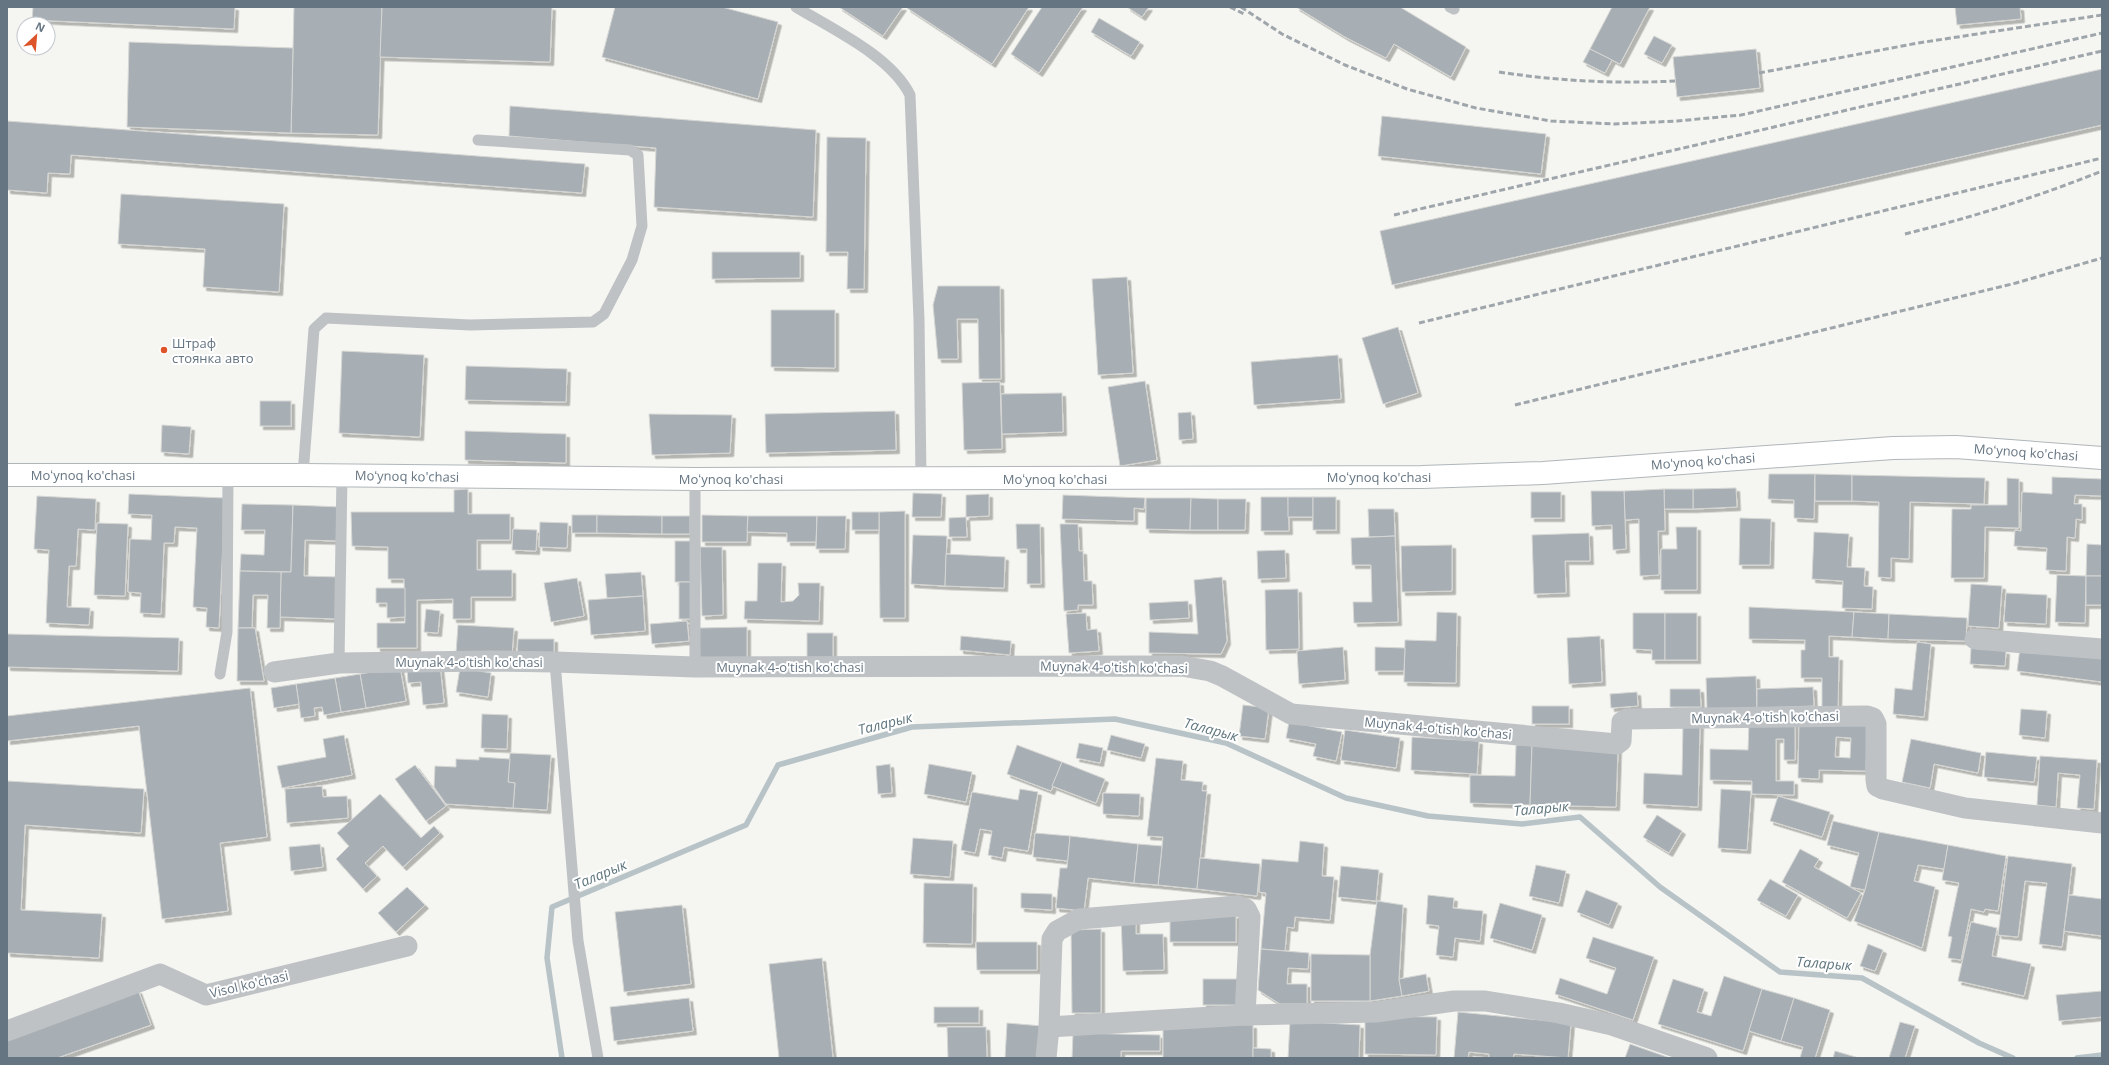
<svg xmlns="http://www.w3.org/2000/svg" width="2109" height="1065" viewBox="0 0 2109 1065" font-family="'Open Sans',sans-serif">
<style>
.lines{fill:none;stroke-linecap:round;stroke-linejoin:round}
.stream{stroke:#b8c3c8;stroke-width:5.5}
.building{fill:#a7afb4;stroke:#d6d6d4;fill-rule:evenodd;filter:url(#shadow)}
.secondary-casing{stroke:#b0b6ba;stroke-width:24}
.lane{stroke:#bec2c5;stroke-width:11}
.street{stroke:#bec2c5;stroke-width:21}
.secondary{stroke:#fff;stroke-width:22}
.rail{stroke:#9fa6ab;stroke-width:3;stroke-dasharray:6 3;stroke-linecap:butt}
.poi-dot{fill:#dd542a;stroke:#fff;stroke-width:1.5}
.labels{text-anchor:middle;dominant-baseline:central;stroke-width:4;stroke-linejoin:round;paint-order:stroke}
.poi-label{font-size:13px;fill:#657582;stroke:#fff;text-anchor:start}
.street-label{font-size:13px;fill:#657582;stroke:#fff}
.water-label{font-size:14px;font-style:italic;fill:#61777f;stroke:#fff}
</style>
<defs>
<filter id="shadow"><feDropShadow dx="3.5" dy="3.5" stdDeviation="0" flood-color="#0004"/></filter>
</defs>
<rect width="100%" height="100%" fill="#f5f5f1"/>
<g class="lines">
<!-- stream -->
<g class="stream">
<polyline points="562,1058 547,958 552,907 746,825 778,765 912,727 1115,719 1226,743 1346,798 1428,816 1522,824 1580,817 1660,887 1780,972 1862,978 1979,1043 2013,1058"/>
<polyline points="2077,1058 2102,1055"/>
</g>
</g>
<!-- building -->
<g class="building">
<polygon points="33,7 235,7 234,29 32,20"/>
<polygon points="294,7 382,7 378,135 291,133"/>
<polygon points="382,7 552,7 550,62 380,57"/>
<polygon points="615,7 722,7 778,22 758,99 602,57"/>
<polygon points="839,7 903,7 883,36"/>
<polygon points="908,7 1029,7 992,64 907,8"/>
<polygon points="1042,7 1083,7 1039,73 1011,54"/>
<polygon points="1127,7 1149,7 1142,17"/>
<polygon points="1296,7 1400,7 1466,47 1451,77 1394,44 1386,58 1345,37"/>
<polygon points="1612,7 1650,7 1620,64 1590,49"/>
<polygon points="1955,7 2020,7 2021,19 1957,25"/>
<polygon points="1099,18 1140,42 1131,56 1091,32"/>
<polygon points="1654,36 1672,45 1662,63 1644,54"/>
<polygon points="129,42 293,48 291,133 127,127"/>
<polygon points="1590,49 1612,60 1605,73 1583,62"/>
<polygon points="1756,49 1760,88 1677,97 1673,57"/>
<polygon points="2102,69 2102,125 1392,285 1380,231"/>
<polygon points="510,106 816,130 813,217 654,207 656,148 509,136"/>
<polygon points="1382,116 1546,134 1541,174 1378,156"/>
<polygon points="7,121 585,164 582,193 71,155 70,174 48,173 47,193 7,190"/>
<polygon points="827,137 866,138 864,289 847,289 848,252 826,252"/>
<polygon points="121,194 284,204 279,292 203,287 205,249 118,244"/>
<polygon points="712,252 800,252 800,278 712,279"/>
<polygon points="1127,277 1133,373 1098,375 1092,279"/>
<polygon points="938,286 1000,286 1001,379 979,379 978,319 957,319 958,359 938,359 933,305"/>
<polygon points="771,310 835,310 835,368 771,367"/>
<polygon points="1398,327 1418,393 1383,404 1362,338"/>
<polygon points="342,351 424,355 420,437 339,433"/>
<polygon points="1338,355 1341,399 1254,405 1251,362"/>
<polygon points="466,366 567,369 566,402 465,400"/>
<polygon points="1145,381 1157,460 1120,466 1108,387"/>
<polygon points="1000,382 1002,449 964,450 962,383"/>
<polygon points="1062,393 1063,432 1002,434 1001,394"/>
<rect x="260" y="401" width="31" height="25"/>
<polygon points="895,411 896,450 766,453 765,414"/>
<polygon points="1191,412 1193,439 1179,440 1178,413"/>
<polygon points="649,414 732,415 730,453 652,455"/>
<polygon points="162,425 191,427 189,454 161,452"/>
<polygon points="465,431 566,434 566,463 465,460"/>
<polygon points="1769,474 1815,474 1814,519 1794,518 1794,500 1768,499"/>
<polygon points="1815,474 1852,475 1852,501 1815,501"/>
<polygon points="1852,475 1985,478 1984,504 1910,502 1909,559 1891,558 1891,578 1878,577 1879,502 1852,501"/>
<polygon points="2052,477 2102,479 2102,496 2075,495 2074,504 2082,504 2082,520 2076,519 2075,538 2067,537 2066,571 2046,570 2047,548 2014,546 2015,530 2021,531 2022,492 2052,494"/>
<polygon points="2007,478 2019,479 2019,528 1985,527 1984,578 1951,578 1952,509 1971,509 1971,505 2007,505"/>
<polygon points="1736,488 1737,507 1693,509 1693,489"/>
<polygon points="468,489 468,514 510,514 510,540 477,540 477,570 512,570 512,597 471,597 471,619 453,619 453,599 417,600 417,648 377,648 377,623 405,623 404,579 388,579 388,547 352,546 351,512 454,512 454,490"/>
<rect x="1664" y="489" width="29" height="20"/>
<polygon points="1664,489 1665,531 1658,531 1659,575 1640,576 1639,519 1625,520 1624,491"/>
<polygon points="1591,491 1624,491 1626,549 1613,550 1612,525 1592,526"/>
<rect x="1531" y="492" width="30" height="26"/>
<polygon points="913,493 942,494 941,517 912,517"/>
<polygon points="129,494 225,498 219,628 206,627 207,608 193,607 197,528 175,527 174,543 164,543 161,614 140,613 141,593 128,592 130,539 151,540 152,515 128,514"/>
<polygon points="989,494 989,516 966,517 966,495"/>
<polygon points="1063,495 1145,498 1144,509 1134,508 1134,521 1062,519"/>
<polygon points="37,496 96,499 95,530 78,529 76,566 69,566 67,607 90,608 89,625 46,623 49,550 34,549"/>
<polygon points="1261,497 1288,497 1289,531 1261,531"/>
<rect x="1288" y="497" width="25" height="20"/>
<rect x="1313" y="497" width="23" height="33"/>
<polygon points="1146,498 1191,498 1190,530 1146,529"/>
<polygon points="1191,498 1218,499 1218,530 1190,530"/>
<polygon points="1218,499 1246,499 1245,530 1218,530"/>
<polygon points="242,504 293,505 291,572 240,571 241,554 264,555 265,530 241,530"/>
<polygon points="293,505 341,507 340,541 305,540 304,576 339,577 338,619 280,617 281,572 291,572"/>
<polygon points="1368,509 1394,509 1395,536 1369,537"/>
<polygon points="905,511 905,618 880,618 879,512"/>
<rect x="852" y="512" width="27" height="18"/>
<rect x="572" y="515" width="25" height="18"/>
<polygon points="597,515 662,516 662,534 597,533"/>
<polygon points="702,515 748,516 747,542 702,542"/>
<rect x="662" y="516" width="28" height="18"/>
<polygon points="748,516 817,516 816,542 787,542 787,533 747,532"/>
<polygon points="817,516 846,516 845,549 816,549"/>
<polygon points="966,517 967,537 949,537 949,518"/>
<polygon points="1740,518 1771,519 1770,565 1739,565"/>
<polygon points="540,522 568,523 567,548 539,547"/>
<polygon points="97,523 128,524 125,596 94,595"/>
<polygon points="1016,524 1040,524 1041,584 1027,584 1027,549 1017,549"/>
<polygon points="1060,524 1078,524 1079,551 1083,551 1084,581 1092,581 1093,605 1078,605 1078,610 1064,611"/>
<polygon points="1676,527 1697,527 1697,590 1661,590 1661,549 1677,549"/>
<polygon points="513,529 537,530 536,551 512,550"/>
<polygon points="1814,532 1849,534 1847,567 1865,568 1864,586 1873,587 1872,609 1842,608 1843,581 1812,579"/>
<polygon points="1589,533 1590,561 1565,561 1566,593 1534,594 1532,535"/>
<polygon points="913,535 947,536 945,586 911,584"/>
<polygon points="1395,536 1398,622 1354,623 1353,602 1372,602 1371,565 1352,565 1351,538"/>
<rect x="675" y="541" width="18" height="41"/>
<polygon points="2087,544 2102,545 2102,576 2086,576"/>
<polygon points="1452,545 1452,591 1402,592 1401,546"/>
<polygon points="700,547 722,547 723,615 702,616"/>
<polygon points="1285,550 1286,578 1258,579 1257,551"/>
<polygon points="946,554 1005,557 1004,588 945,586"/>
<polygon points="758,563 782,563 781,602 793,601 799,595 798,583 820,583 819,621 744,619 745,601 757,601"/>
<polygon points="240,571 281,572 280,628 267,628 268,595 253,595 252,628 238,628"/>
<polygon points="641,572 643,596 607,598 605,574"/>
<polygon points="2057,575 2086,576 2085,623 2055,622"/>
<rect x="2086" y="576" width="16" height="29"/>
<polygon points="1222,577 1227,641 1221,654 1149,653 1149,632 1198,634 1194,580"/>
<polygon points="577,578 584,616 551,622 544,583"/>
<rect x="679" y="582" width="14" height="37"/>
<polygon points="1971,584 2002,586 1999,628 1968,626"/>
<polygon points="376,588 405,588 405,617 387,618 387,603 376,603"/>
<polygon points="1298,589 1299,649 1266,650 1265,590"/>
<polygon points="2006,593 2047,595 2046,624 2004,622"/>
<polygon points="643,596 645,631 591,635 588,600"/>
<polygon points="1188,601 1189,618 1150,620 1149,603"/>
<polygon points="1749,607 1854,612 1852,637 1829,636 1829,657 1839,657 1838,708 1822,708 1822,678 1801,678 1801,650 1805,650 1805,640 1749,639"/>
<polygon points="426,609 440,611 438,633 424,632"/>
<polygon points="1437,612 1457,613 1456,683 1404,682 1405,640 1436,641"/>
<polygon points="1854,612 1889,614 1888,639 1852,637"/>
<polygon points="1086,613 1087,630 1097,629 1099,651 1069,653 1066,614"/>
<polygon points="1633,613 1665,613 1665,660 1652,660 1652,650 1633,649"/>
<rect x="1665" y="613" width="32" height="47"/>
<polygon points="1889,614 1967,618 1966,641 1888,639"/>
<polygon points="687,621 689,641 652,644 650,624"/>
<polygon points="458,625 514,628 512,655 456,653"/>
<polygon points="747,627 747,662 700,662 699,628"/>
<polygon points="238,628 255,628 264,681 237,681"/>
<rect x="807" y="633" width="26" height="32"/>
<polygon points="7,634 179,638 178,671 7,667"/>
<polygon points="961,636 1011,641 1010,655 960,650"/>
<polygon points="1600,636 1602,682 1569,684 1567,638"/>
<polygon points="518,639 554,639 554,658 517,657"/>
<polygon points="1917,642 1931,644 1924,717 1893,714 1895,688 1912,690"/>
<polygon points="1343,647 1345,680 1299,684 1297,651"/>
<polygon points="1375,647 1405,648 1404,671 1375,671"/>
<polygon points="1971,648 2006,651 2005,666 1970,664"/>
<polygon points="2020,648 2102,658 2102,682 2017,671"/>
<polygon points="440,665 444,703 423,705 421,682 408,683 407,668"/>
<polygon points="400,667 406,701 366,708 360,674"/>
<polygon points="460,668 491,673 488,697 456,692"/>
<polygon points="360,674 366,708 341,712 335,678"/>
<polygon points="1756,676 1757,708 1707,709 1706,678"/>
<polygon points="335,678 341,712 324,715 322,707 314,708 315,716 301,718 296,684"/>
<polygon points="296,684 299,704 274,708 271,688"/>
<polygon points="1813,687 1814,706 1757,708 1757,689"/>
<polygon points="250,688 267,837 220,843 228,911 162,919 139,726 7,741 7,716"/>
<polygon points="1670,689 1700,689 1701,707 1670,707"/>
<polygon points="1637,692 1638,706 1611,708 1610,694"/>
<polygon points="1243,705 1269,708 1265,739 1239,736"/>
<rect x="1532" y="706" width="37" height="18"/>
<polygon points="2021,709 2047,711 2045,738 2019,735"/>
<polygon points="482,714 508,715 507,749 481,748"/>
<polygon points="1289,722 1342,732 1336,761 1313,756 1316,744 1286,738"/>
<polygon points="1749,722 1795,723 1795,760 1784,760 1784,739 1776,739 1776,781 1794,781 1794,795 1752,794 1752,781 1710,780 1710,749 1748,750"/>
<path d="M1799,722L1867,724L1866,771L1819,770V779L1798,778ZM1836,737L1851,738L1850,758L1835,757Z"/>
<polygon points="1683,724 1700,725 1698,807 1643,804 1644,773 1682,775"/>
<polygon points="1345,730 1400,738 1396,768 1341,760"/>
<polygon points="344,735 352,775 282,788 277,766 326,757 323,739"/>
<polygon points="1111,735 1145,744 1141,758 1107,750"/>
<polygon points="1412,737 1479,741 1477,774 1411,770"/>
<polygon points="1911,739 1981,753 1978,773 1934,764 1930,788 1902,782"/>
<polygon points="1079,743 1103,748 1100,763 1076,758"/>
<polygon points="1017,745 1062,762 1051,791 1007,774"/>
<polygon points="1516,745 1532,745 1530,805 1470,803 1470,775 1515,776"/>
<polygon points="1532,745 1618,748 1616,807 1530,805"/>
<polygon points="1986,752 2037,757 2034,782 1984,777"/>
<polygon points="510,753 551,755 547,810 513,808 515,783 508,782"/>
<polygon points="2040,756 2097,760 2094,809 2077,808 2080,775 2058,773 2056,807 2037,805"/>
<polygon points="479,757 510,759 508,782 515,783 513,808 446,804 434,787 435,766 456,767 456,759 479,760"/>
<polygon points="1156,758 1183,761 1181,780 1203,782 1202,791 1207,791 1197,889 1158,885 1163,837 1147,836"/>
<polygon points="1062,762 1105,779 1096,803 1052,786"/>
<polygon points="890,764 892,793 878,794 876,766"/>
<polygon points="929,764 972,772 966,802 924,794"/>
<polygon points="415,765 446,806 426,821 395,779"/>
<polygon points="7,781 144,789 141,833 25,825 21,910 102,914 99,958 7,953"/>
<polygon points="322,786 323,797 347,796 348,818 287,823 285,789"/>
<polygon points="1020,789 1038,792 1028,851 1004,847 1002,858 988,855 992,831 980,829 975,853 961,850 972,792 1018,800"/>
<polygon points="1721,789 1751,791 1747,850 1718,848"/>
<polygon points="1103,793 1140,794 1139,816 1103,814"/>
<polygon points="380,794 421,838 434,826 440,833 403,867 383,846 365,863 377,876 363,889 336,859 349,846 337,833"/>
<polygon points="1778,796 1830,812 1822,837 1770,821"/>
<polygon points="1657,815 1682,831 1669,853 1643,837"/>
<polygon points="1833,821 1879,832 1865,890 1850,887 1859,853 1827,845"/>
<polygon points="1879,832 1948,845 1944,869 1918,865 1914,881 1935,887 1922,948 1854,921 1865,890"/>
<polygon points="1035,833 1070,836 1068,861 1033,857"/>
<polygon points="1070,836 1138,844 1134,883 1088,878 1084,911 1056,908 1060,868 1067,868"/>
<polygon points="913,838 953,841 950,877 910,874"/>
<polygon points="1300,841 1324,844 1322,876 1334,877 1330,920 1295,917 1294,928 1287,927 1285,951 1261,949 1266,893 1259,892 1262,859 1298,862"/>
<polygon points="320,844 323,867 291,871 289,847"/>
<polygon points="1138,844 1162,846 1158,885 1134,883"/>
<polygon points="1948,845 2006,856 1998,911 1985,909 1984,912 1971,909 1961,960 1948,958 1952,937 1948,936 1959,883 1942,880"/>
<polygon points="1800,849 1819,859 1814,867 1861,893 1847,918 1782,882"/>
<polygon points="2008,856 2072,864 2062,947 2039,944 2047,883 2025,881 2018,937 1998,935"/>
<polygon points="1200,858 1260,864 1257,896 1197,889"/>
<polygon points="1536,865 1566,871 1559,903 1529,896"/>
<polygon points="1341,866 1379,870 1376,901 1338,897"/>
<polygon points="1770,879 1798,895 1786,916 1757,900"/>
<polygon points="924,883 973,884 972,944 923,943"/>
<polygon points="407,887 425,905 396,932 378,913"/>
<polygon points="1586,890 1618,903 1609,925 1577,912"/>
<polygon points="1021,893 1052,894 1052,910 1021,908"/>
<polygon points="1428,895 1454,898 1453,908 1483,911 1480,941 1455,938 1453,957 1436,955 1439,926 1426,924"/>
<polygon points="2069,895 2102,899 2102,936 2064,931"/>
<polygon points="1377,901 1403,905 1399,979 1402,996 1370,1001 1370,955"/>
<polygon points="1500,903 1542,915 1532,950 1490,938"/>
<polygon points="682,905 691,984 624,992 615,912"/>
<rect x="1170" y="915" width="66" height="27"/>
<polygon points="1136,916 1136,934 1163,934 1164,970 1123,971 1121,917"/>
<polygon points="1971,922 1997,928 1992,956 2031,964 2024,996 1958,981"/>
<polygon points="1101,929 1101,1013 1072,1013 1071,930"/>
<polygon points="1593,937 1654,957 1633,1020 1555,994 1560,978 1607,994 1616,968 1586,958"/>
<polygon points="976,942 1037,942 1037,970 977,970"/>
<polygon points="1868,944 1883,950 1875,971 1860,966"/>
<polygon points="1261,949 1309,953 1308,969 1288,968 1287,984 1307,984 1307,1004 1280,1004 1258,990"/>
<polygon points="1311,954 1370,955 1370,1001 1311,1001"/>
<polygon points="822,958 833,1058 779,1058 769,964"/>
<polygon points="1426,974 1429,991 1402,996 1399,979"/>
<polygon points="1724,976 1762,989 1743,1051 1658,1024 1673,979 1704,989 1697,1012 1711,1016"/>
<rect x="1203" y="979" width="39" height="26"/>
<polygon points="1762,989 1794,998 1781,1041 1749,1031"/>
<polygon points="138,990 151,1025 57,1058 7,1058 7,1036"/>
<polygon points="2102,991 2102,1017 2059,1021 2056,995"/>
<polygon points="689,998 693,1031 614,1041 610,1007"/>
<polygon points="1794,998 1830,1010 1815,1058 1800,1058 1803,1047 1781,1041"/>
<rect x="934" y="1007" width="45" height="16"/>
<polygon points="1458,1012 1571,1023 1568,1058 1514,1054 1513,1058 1489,1058 1489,1054 1469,1052 1468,1058 1454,1058"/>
<polygon points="1365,1016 1437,1017 1436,1055 1365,1054"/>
<polygon points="1290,1021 1360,1025 1359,1058 1288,1058"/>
<polygon points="1900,1022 1915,1026 1905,1058 1889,1058"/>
<polygon points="1007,1023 1042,1026 1040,1058 1005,1058"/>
<polygon points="1163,1023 1253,1025 1253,1058 1163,1058"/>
<polygon points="947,1027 986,1027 987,1058 948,1058"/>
<polygon points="1073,1033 1160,1035 1160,1051 1121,1051 1121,1058 1072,1058"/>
<polygon points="1630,1044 1670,1058 1625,1058"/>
<polygon points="1253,1048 1271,1049 1271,1058 1253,1058"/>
<polygon points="1835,1051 1859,1058 1833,1058"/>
</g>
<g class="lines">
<defs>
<polyline id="secondary" points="7,475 303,475 695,479 1422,477 1543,473 1893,448 1956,447 2102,458"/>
</defs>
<!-- secondary casing -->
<use href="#secondary" class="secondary-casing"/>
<!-- lane -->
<g class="lane">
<path d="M796,7C832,29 891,56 910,95L919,320L921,479"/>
<polyline points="1450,7 1454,9"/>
<polyline points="303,475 314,329 326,318 470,325 593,322 604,314 632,260 642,226 638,155 630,150 478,140"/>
<polyline points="695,479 695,667"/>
<polyline points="555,662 578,941 598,1058"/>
<polyline points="339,663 342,475"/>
<polyline points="220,674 227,632 228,475"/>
</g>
<!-- street -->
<g class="street">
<polyline points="1975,639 2102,649"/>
<polyline points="274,672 339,663 489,661 555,662 695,667 1182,666 1210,671 1222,676 1291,714 1617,744 1621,741 1622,722 1627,719 1867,716 1873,718 1876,724 1876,780 1877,786 1883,789 1965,808 2102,823"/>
<polyline points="1049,1027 1052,939 1057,931 1079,919 1238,906 1246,909 1250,917 1245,1015"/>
<polyline points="7,1031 160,974 206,995 407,946"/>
<polyline points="1046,1058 1049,1027 1245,1015 1376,1012 1454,1001 1485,1001 1559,1013 1612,1025 1707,1058"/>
</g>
<!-- secondary -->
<use href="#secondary" class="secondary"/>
<!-- rail -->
<g class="rail">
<polyline points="1230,7 1246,15"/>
<polyline points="1241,7 1282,34 1345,65 1407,89 1476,108 1551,121 1614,124 1677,121 1741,115 2102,33"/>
<path d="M1499,72C1558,81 1615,84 1675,81"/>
<polyline points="1759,73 1918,43 2102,15"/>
<polyline points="1394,215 2102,51"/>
<path d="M1905,234C1973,217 2037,197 2102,171"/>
<polyline points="1419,323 2102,158"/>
<polyline points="1515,405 2016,283 2102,258"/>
</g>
</g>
<!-- markers -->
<circle class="poi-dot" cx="164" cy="350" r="4"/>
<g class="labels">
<!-- poi labels -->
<g class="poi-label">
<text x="172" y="343">Штраф<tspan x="172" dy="15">стоянка авто</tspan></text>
</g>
<!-- street labels -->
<g class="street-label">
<text transform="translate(2026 452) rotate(4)">Moʻynoq ko'chasi</text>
<text transform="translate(1703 461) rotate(-4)">Moʻynoq ko'chasi</text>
<text x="83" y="475">Moʻynoq ko'chasi</text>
<text transform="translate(407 476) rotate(1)">Moʻynoq ko'chasi</text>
<text x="1379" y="477">Moʻynoq ko'chasi</text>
<text x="731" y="479">Moʻynoq ko'chasi</text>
<text x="1055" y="479">Moʻynoq ko'chasi</text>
<text x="469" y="662">Muynak 4-o'tish ko'chasi</text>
<text x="790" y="667">Muynak 4-o'tish ko'chasi</text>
<text transform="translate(1114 667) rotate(1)">Muynak 4-o'tish ko'chasi</text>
<text transform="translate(1765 717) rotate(-1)">Muynak 4-o'tish ko'chasi</text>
<text transform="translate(1438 728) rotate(5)">Muynak 4-o'tish ko'chasi</text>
<text transform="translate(249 984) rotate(-13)">Visol ko'chasi</text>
</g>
<!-- water labels -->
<g class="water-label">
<text transform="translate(885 723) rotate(-14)">Таларык</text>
<text transform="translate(1211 729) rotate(15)">Таларык</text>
<text transform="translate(1541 808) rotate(-5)">Таларык</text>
<text transform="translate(600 874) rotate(-23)">Таларык</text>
<text transform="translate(1824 963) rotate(4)">Таларык</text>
</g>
</g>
<!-- border -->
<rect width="2109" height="1065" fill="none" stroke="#657582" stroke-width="16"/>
<!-- north arrow -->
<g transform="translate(36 36) rotate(26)"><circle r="19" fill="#ffffff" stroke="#c1c8cd"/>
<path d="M0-3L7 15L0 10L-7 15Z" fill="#dd542a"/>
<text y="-6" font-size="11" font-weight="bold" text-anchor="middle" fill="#657582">N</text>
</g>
</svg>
